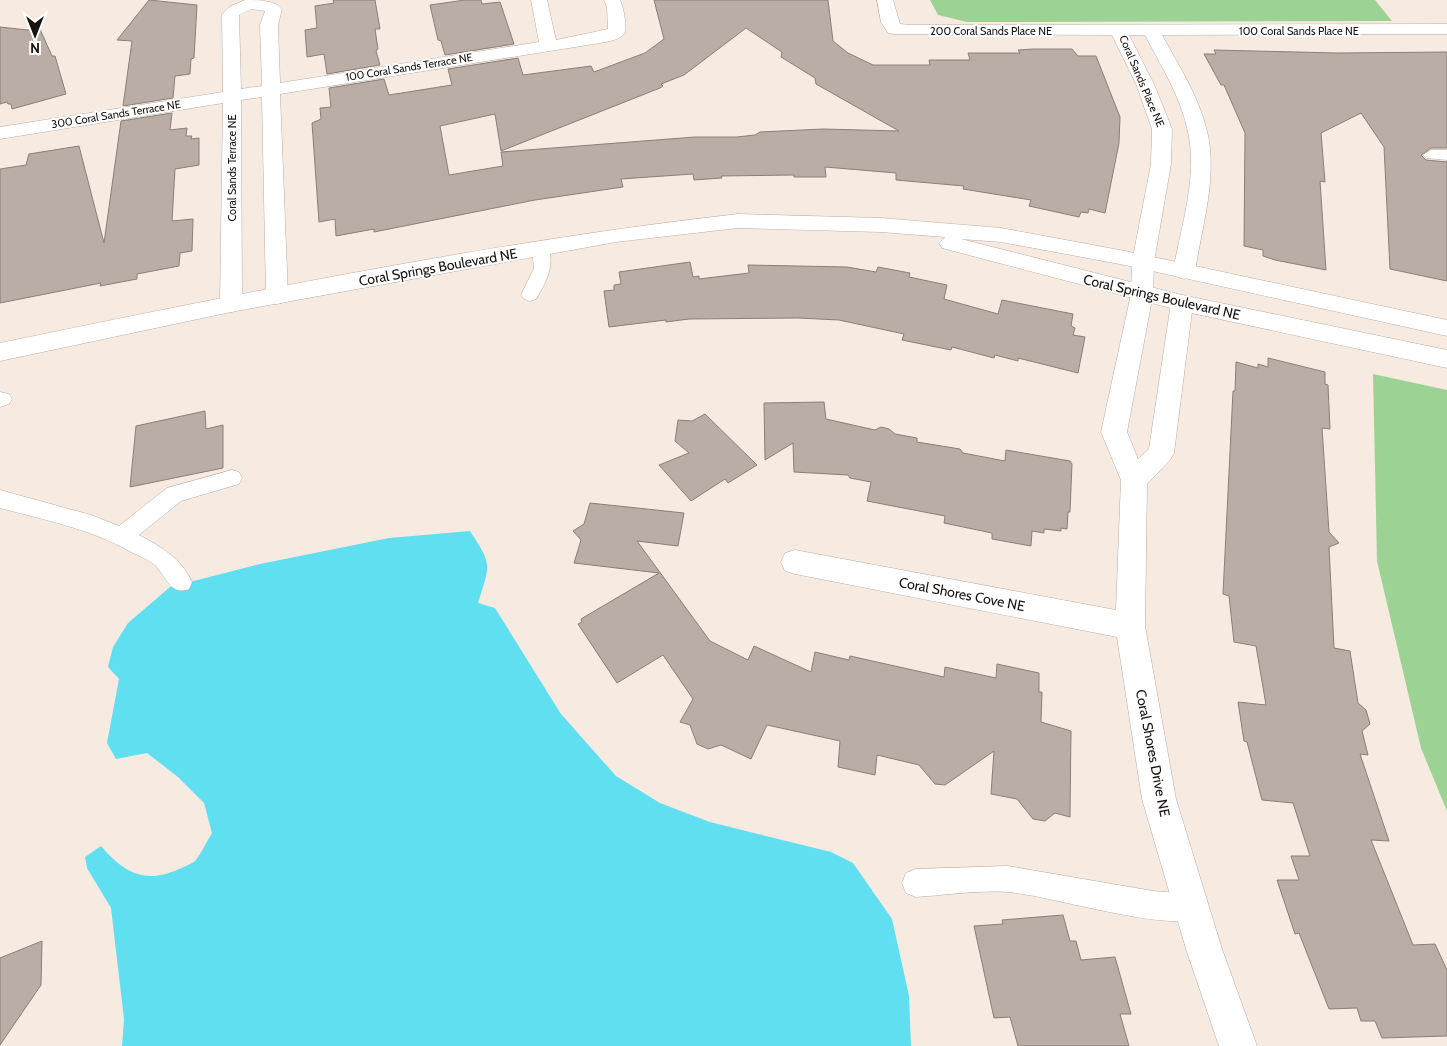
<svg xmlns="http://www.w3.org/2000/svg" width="1447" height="1046" viewBox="0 0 1447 1046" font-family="Cabin,sans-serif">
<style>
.green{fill:#9cd294}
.water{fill:#60dff1}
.building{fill:#b9ada5;stroke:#8a7f77;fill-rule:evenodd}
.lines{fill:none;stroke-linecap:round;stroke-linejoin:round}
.service-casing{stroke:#b7aca3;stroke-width:1}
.minor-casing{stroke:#b7aca3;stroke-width:1}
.tertiary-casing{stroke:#b7aca3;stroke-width:1}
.service{fill:#fff;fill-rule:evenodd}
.minor{fill:#fff;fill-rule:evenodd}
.tertiary{fill:#fff;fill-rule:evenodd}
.labels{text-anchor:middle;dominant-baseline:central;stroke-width:4;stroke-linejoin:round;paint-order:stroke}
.far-street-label{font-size:11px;fill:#171310;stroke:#fff}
.street-label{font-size:14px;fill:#171310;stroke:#fff}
</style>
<rect width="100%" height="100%" fill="#f7ebe1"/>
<!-- green -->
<g class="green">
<polygon points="930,0 1375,0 1392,21 967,22 938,15"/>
<polygon points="1373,374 1447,390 1447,811 1421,748 1377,561"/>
</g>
<!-- water -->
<path class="water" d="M470,531C493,566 490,564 478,603L495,608L561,714L616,776L660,803L710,822L831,852L853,863L892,919L909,996L911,1046H122L124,1019L111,908L87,868L85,857L101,846C123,872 145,885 179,869C184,867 192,864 196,860C202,852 207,841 212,833L204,803L178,777L147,753L116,759L107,743L119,679L108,667L113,647L128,623L170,587L260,564L389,538Z"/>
<!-- building -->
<g class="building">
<polygon points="149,0 197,5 194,58 191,59 190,74 175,76 173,98 123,106 132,41 117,40"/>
<polygon points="333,0 375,0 380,29 375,29 378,49 376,51 380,65 327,74 324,54 307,57 305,30 317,28 315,6 334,3"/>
<polygon points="465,0 481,0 482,4 500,2 514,44 445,55 441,41 438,40 430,5"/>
<path d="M654,0H828L833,41L848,53L873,65H930L929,60H970L968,53H1020L1018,50L1033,49H1072L1078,56H1096L1120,117L1119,143L1105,213L1089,209L1088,213L1081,212L1079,217L1029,206L1031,200L963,189L964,186L896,180V173L825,167L826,177H794V175L721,176L722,178L694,180L693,174L621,179L623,187L535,200L374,232V229L336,236L335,219L319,222L312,123L321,119L320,108L331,107L329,88L384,79L389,95L452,85L448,69L518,58L523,75L591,66L594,72L645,53L664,39ZM746,28L782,52L781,57L815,78L816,84L899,131L823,129L760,132L755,135L737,137H695L501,152L503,166L449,175L440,126L495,114L501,151L660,88L663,86L661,84L684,75Z"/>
<polygon points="0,27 28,30 39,27 52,56 55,56 66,94 12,109 11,104 8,104 7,102 0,104"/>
<polygon points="1214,50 1337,53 1447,52 1447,148 1431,148 1421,155 1426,160 1447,162 1447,281 1390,269 1384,147 1361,113 1321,133 1325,182 1320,181 1326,270 1275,260 1263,256 1263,250 1244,246 1245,133 1224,85 1221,85 1204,54 1216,54"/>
<polygon points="172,113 170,130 187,128 186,136 192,136 191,139 199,138 199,165 175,169 172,221 193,219 192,251 180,253 179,266 137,274 137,279 100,286 101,283 0,303 0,169 26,165 29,154 79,146 104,243 121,121"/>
<polygon points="690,262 693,277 699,276 699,279 749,273 748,265 847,267 876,272 878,267 910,273 909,277 947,285 944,299 998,314 1002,300 1073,314 1071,326 1075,328 1073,335 1085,337 1078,373 1018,358 1018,361 995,355 994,358 952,347 951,350 902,340 904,334 839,320 798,318 689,319 666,322 666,320 609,327 604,291 614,290 614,285 621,284 619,272"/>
<polygon points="1268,358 1325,372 1325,384 1328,385 1330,429 1322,428 1329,532 1339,543 1329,547 1334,648 1350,651 1358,703 1366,710 1370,724 1362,731 1368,755 1360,754 1389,841 1371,840 1413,945 1435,944 1447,970 1447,1036 1382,1038 1375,1021 1361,1021 1357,1008 1329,1009 1299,933 1295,934 1277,880 1299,880 1291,856 1310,856 1293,803 1262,800 1247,742 1244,741 1238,702 1266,705 1256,646 1234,642 1229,596 1223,594 1233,391 1235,391 1236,362 1258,368 1258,364 1268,367"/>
<polygon points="824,402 826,419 875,430 881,427 889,429 895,434 917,438 917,442 960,449 963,453 1005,461 1006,450 1070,461 1072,464 1070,512 1068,512 1067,529 1061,528 1061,531 1044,529 1044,533 1032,531 1031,546 992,539 992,533 944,523 945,516 867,501 871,482 850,478 848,475 794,472 793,443 765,460 764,403"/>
<polygon points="205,411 206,429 223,425 223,468 130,487 136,426"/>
<polygon points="705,414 757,465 728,483 725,479 691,501 659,465 689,453 675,441 678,420 692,421"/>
<polygon points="590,503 684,513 678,546 637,541 710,641 748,660 754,646 811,672 815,652 849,660 850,656 944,677 945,667 996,678 997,664 1039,673 1039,692 1042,692 1041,722 1071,731 1070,817 1055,813 1045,821 1033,819 1017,799 991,794 994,751 945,785 935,784 919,765 877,755 875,775 838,767 840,741 767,725 751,759 721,745 708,749 697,744 690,725 680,722 693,699 663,655 617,683 578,624 582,622 581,619 659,573 574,563 581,540 573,531 584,524"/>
<polygon points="1063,915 1070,941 1076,941 1081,960 1115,957 1131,1014 1120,1014 1129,1046 1018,1046 1010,1017 994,1018 974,926 1003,924 1002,920"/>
<polygon points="42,941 41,985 0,1045 0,958"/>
</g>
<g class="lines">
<defs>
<g id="service">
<polygon points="1431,150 1447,150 1447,160 1426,158 1423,155"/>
<path d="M540,242L546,244C557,262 546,283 536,299L530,301L524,299L521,295L534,268L532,248L534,244Z"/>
<polygon points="0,392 9,394 12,399 9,404 0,407"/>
<path d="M232,470L239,472L242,478L239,484L181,501L139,535C161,547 181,558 192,582L189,589C170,596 166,576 155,565C149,560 139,556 131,552C91,529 45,520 0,508V490L91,515L119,526L167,488Z"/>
<path d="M1008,866L1153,891L1191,894L1201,898L1205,908L1201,918C1165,932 1053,896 1008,892C978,890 946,895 916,897L906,893L902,883L906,873L916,869Z"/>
</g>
<g id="minor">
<path d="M245,0C257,0 275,0 282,9L278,25L280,83L539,42L531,0H547L556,40L608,29L607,7L604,0H620C623,6 629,31 623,35C618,40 607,42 600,43L280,94L288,296L285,302L277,304L269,302L266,296L262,97L241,100L242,304L239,310L231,312L223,310L220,304L223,103L0,139V127L223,92L222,14L229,7ZM251,9L265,11L260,25L262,86L241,89L239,15Z"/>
<path d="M877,0H893L900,24L911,25L1447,24V34L1162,35C1179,66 1199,97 1207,131C1218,176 1202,226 1195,271L1192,276L1184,279L1176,276L1173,271C1181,227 1198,177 1188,132C1181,97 1161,66 1145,35H1129L1154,84L1172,129L1171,164L1154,262L1153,294L1127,432L1138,459L1149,449L1171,303L1174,297L1182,295L1190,297L1193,303L1174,453L1170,460L1147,484L1145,626L1176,799L1222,949L1257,1046H1219L1186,949L1142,799L1117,637L795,574L785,571L781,562L785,553L795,550L1116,610L1121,480L1101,432L1131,294L1132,262L1151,164L1152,129L1136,84L1112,35L894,34L888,33L881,22Z"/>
</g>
<path id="tertiary" d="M738,214L881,218L1001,228L1125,251L1447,320V336L1125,265L1001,242L961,239L1182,295L1447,350V368L1182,311L942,248L939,243L945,237L881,232L738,228L616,242L231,312L0,361V343C244,293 490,242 738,214Z"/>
</defs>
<!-- service casing -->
<use href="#service" class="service-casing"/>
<!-- minor casing -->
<use href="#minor" class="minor-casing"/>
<!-- tertiary casing -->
<use href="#tertiary" class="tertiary-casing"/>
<!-- service -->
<use href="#service" class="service"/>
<!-- minor -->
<use href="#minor" class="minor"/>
<!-- tertiary -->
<use href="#tertiary" class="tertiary"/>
</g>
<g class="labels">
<!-- far-street labels -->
<g class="far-street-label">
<text x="991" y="31">200 Coral Sands Place NE</text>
<text x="1299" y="31">100 Coral Sands Place NE</text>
<text transform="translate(409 67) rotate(-9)">100 Coral Sands Terrace NE</text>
<text transform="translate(1142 81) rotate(67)">Coral Sands Place NE</text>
<text transform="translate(116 114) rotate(-9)">300 Coral Sands Terrace NE</text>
<text transform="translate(232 168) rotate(-90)">Coral Sands Terrace NE</text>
</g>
<!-- street labels -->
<g class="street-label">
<text transform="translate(438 267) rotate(-10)">Coral Springs Boulevard NE</text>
<text transform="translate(1162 297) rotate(13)">Coral Springs Boulevard NE</text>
<text transform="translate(962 594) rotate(11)">Coral Shores Cove NE</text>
<text transform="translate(1153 753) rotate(79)">Coral Shores Drive NE</text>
</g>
</g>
<!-- north arrow -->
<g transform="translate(35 35) rotate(180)" stroke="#ffffff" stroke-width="4" paint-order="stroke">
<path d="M0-4L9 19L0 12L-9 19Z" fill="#171310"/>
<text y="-8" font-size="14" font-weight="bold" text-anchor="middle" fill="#171310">N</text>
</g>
</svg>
